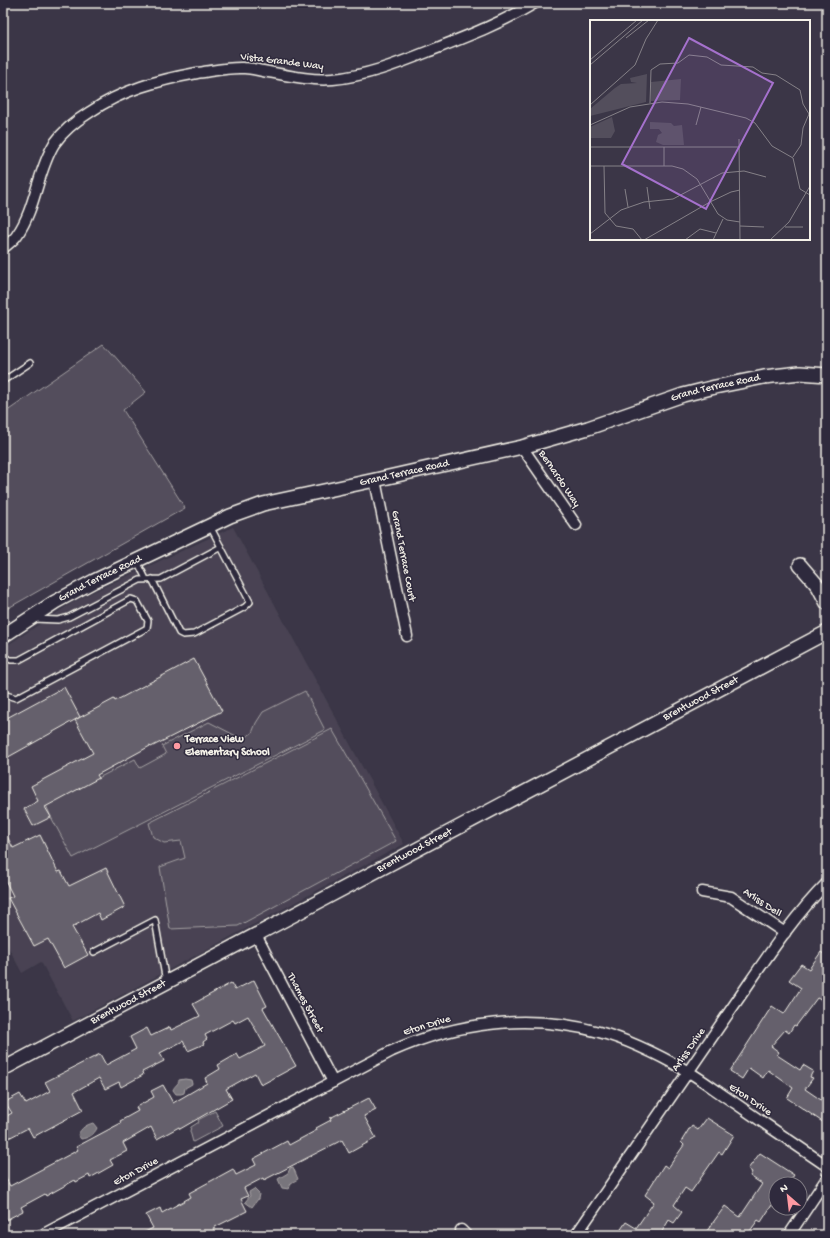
<svg xmlns="http://www.w3.org/2000/svg" width="830" height="1238" viewBox="0 0 830 1238" font-family="'Gochi Hand',sans-serif">
<style>
.built{fill:#484352}
.green{fill:#534e5c;stroke:#a4a0a2}
.water{fill:#78747b;stroke:#aaa6a7}
.building{fill:#65616c;stroke:#f4f1e8}
.lines{fill:none;stroke-linecap:round;stroke-linejoin:round}
.service-casing{stroke:#f4f1e8;stroke-width:8}
.minor-casing{stroke:#f4f1e8;stroke-width:13}
.tertiary-casing{stroke:#f4f1e8;stroke-width:16}
.service{stroke:#2f2a3d;stroke-width:5}
.minor{stroke:#2f2a3d;stroke-width:10}
.tertiary{stroke:#2f2a3d;stroke-width:13}
.poi-dot{fill:#ff9aa2;stroke:#2f2a3d;stroke-width:1.5}
.labels{text-anchor:middle;dominant-baseline:central;stroke-width:3;stroke-linejoin:round;paint-order:stroke}
.street-label{font-size:11px;fill:#f4f1e8;stroke:#2f2a3d}
.poi-label{font-size:11px;font-weight:bold;fill:#f4f1e8;stroke:#2f2a3d;text-anchor:start}
.inset-road{fill:none;stroke:#858187;stroke-width:1}
.view{fill:#a571cd;fill-opacity:0.15;stroke:#a571cd;stroke-width:2}
.inset-edge{fill:none;stroke:#f4f1e8;stroke-width:2}
</style>
<rect width="100%" height="100%" fill="#3b3647"/>
<filter id="ink" filterUnits="userSpaceOnUse"><feTurbulence type="fractalNoise" baseFrequency=".025" numOctaves="2"/><feDisplacementMap in="SourceGraphic" scale="8" xChannelSelector="R" yChannelSelector="G"/><feConvolveMatrix kernelMatrix="1 2 1 2 8 2 1 2 1" color-interpolation-filters="sRGB"/></filter>
<g filter="url(#ink)">
<!-- built -->
<polygon class="built" points="233,527 404,844 73,1021 41,962 22,973 3,937 3,648 72,603 91,593"/>
<!-- green -->
<g class="green">
<polygon points="104,344 146,392 123,410 185,508 3,611 3,414"/>
<polygon points="305,691 325,730 73,858 51,817 46,805 135,759 140,768 166,754 162,746 209,722 242,739 252,733 256,723 263,712"/>
<polygon points="332,729 396,841 238,926 170,929 160,867 185,858 181,841 164,843 153,837 149,823"/>
<polygon points="215,1111 223,1126 193,1142 190,1131 191,1127 199,1122 198,1120"/>
</g>
<!-- water -->
<g class="water">
<path d="M185,1079L191,1080L192,1084L185,1088L184,1093L181,1094H176L173,1090C174,1086 179,1084 179,1080Z"/>
<path d="M93,1123L97,1128C94,1135 88,1138 81,1139L78,1135C81,1128 86,1125 93,1123Z"/>
<polygon points="293,1167 298,1179 291,1183 289,1189 282,1188 278,1179 288,1173 290,1168"/>
<polygon points="254,1189 259,1194 258,1199 252,1207 245,1202 250,1196 249,1192"/>
</g>
<!-- building -->
<g class="building">
<polygon points="194,659 222,711 151,747 150,746 97,775 99,778 45,807 51,817 33,826 24,809 38,801 31,786 93,753 75,720 114,699 115,701"/>
<polygon points="64,687 80,717 3,760 3,720"/>
<polygon points="3,828 13,848 40,835 58,872 61,871 69,886 106,868 125,907 101,920 98,913 72,927 88,955 64,968 48,939 34,946 8,898 13,896 3,876"/>
<polygon points="821,952 827,956 827,990 821,1000 817,998 796,1026 794,1025 789,1033 785,1030 771,1046 779,1052 777,1055 800,1070 803,1065 813,1071 810,1077 813,1078 805,1089 827,1104 827,1125 787,1098 793,1088 768,1070 763,1078 749,1068 742,1079 730,1071 772,1006 784,1014 801,988 789,980 801,964 809,969"/>
<polygon points="254,980 267,1006 263,1008 296,1066 261,1085 255,1073 226,1089 232,1099 180,1129 179,1127 157,1139 151,1127 123,1143 127,1151 110,1160 113,1165 90,1178 89,1175 76,1182 75,1180 46,1196 45,1194 21,1207 23,1211 6,1220 3,1213 3,1173 10,1186 78,1150 76,1147 121,1123 120,1121 138,1111 136,1107 154,1097 151,1091 163,1085 173,1103 207,1083 205,1078 220,1069 218,1065 237,1054 240,1059 265,1046 248,1016 235,1023 233,1020 205,1035 207,1039 203,1042 204,1044 188,1051 183,1041 160,1053 164,1061 142,1072 143,1075 121,1087 119,1082 105,1089 99,1078 74,1092 83,1110 33,1137 28,1128 3,1141 3,1118 12,1113 5,1102 20,1094 26,1104 50,1091 45,1082 100,1054 106,1065 136,1049 130,1037 147,1028 151,1036 170,1027 171,1030 200,1016 193,1004 231,983 235,990"/>
<polygon points="369,1098 376,1110 364,1116 376,1138 349,1153 342,1140 264,1180 263,1178 244,1188 248,1196 241,1199 247,1211 213,1228 214,1230 205,1235 139,1235 153,1228 146,1215 160,1208 162,1213 191,1197 189,1193 233,1169 236,1175 256,1165 253,1159 287,1141 289,1145 317,1130 316,1128 331,1120 330,1118"/>
<polygon points="707,1118 734,1135 722,1154 719,1152 691,1192 685,1188 674,1205 682,1212 674,1223 669,1220 660,1235 617,1235 626,1222 636,1228 654,1202 645,1195 664,1165 668,1168 684,1145 681,1142 689,1129 690,1129 692,1126 698,1130"/>
<polygon points="760,1153 794,1175 788,1184 776,1184 776,1208 772,1205 761,1222 758,1220 747,1235 704,1235 725,1206 740,1217 762,1184 750,1176 752,1172 748,1169"/>
</g>
<g class="lines">
<defs>
<g id="service">
<polyline points="3,381 30,363"/>
<polyline points="210,526 221,547"/>
<polyline points="137,561 146,579"/>
<polyline points="34,619 58,620 69,617 140,580 161,579 221,547 250,602 245,607 194,634 183,635 179,633 152,579"/>
<polyline points="3,657 11,660 19,660 131,599 137,601 148,621 147,628 16,698 3,694"/>
<polyline points="94,952 155,920 166,982"/>
</g>
<g id="minor">
<path d="M3,248C8,244 14,240 17,235C36,208 37,172 54,144C63,131 77,120 90,112C122,90 158,80 197,73C212,71 229,67 244,68C251,68 257,70 263,71C286,75 310,81 333,79C366,76 397,64 427,52C465,37 500,24 535,3"/>
<polyline points="522,447 576,525"/>
<polyline points="375,480 407,636"/>
<polyline points="702,892 731,897 785,933"/>
<polyline points="256,935 333,1082"/>
<polyline points="461,1230 466,1235"/>
<path d="M42,1235L392,1051C457,1022 529,1013 599,1032C630,1040 659,1055 687,1071C703,1080 719,1093 735,1103C765,1124 796,1145 827,1166"/>
<path d="M576,1235C628,1159 680,1083 732,1008C762,965 790,920 827,883"/>
<polyline points="789,1235 827,1178"/>
</g>
<g id="tertiary">
<polyline points="800,565 818,586 827,603"/>
<path id="s1" d="M3,636L55,602L94,581L230,516L263,504L375,480L522,447L588,428L683,395L715,387L764,377L800,373L827,375"/>
<path id="s2" d="M3,1069L827,632"/>
</g>
</defs>
<!-- service casing -->
<use href="#service" class="service-casing"/>
<!-- minor casing -->
<use href="#minor" class="minor-casing"/>
<!-- tertiary casing -->
<use href="#tertiary" class="tertiary-casing"/>
<!-- service -->
<use href="#service" class="service"/>
<!-- minor -->
<use href="#minor" class="minor"/>
<!-- tertiary -->
<use href="#tertiary" class="tertiary"/>
</g>
</g>
<!-- markers -->
<circle class="poi-dot" cx="177" cy="746" r="4"/>
<g class="labels">
<!-- street labels -->
<g class="street-label">
<text transform="translate(282 62) rotate(7)">Vista Grande Way</text>
<text stroke="none"><textPath href="#s1" startOffset="760">Grand Terrace Road</textPath></text>
<text stroke="none"><textPath href="#s1" startOffset="437">Grand Terrace Road</textPath></text>
<text transform="translate(559 479) rotate(56)">Bernardo Way</text>
<text transform="translate(403 556) rotate(79)">Grand Terrace Court</text>
<text stroke="none"><textPath href="#s1" startOffset="113">Grand Terrace Road</textPath></text>
<text stroke="none"><textPath href="#s2" startOffset="790">Brentwood Street</textPath></text>
<text stroke="none"><textPath href="#s2" startOffset="466">Brentwood Street</textPath></text>
<text transform="translate(762 903) rotate(33)">Arliss Dell</text>
<text stroke="none"><textPath href="#s2" startOffset="142">Brentwood Street</textPath></text>
<text transform="translate(305 1003) rotate(62)">Thames Street</text>
<text transform="translate(427 1026) rotate(-17)">Eton Drive</text>
<text transform="translate(689 1050) rotate(-55)">Arliss Drive</text>
<text transform="translate(750 1100) rotate(34)">Eton Drive</text>
<text transform="translate(136 1172) rotate(-28)">Eton Drive</text>
</g>
<!-- poi labels -->
<g class="poi-label">
<text x="185" y="740">Terrace View<tspan x="185" dy="13">Elementary School</tspan></text>
</g>
</g>
<!-- overview -->
<g transform="translate(590 20)">
<rect width="220" height="220" fill="#3b3647"/>
<path d="M57,54L56,82L0,96V89L25,68L31,64L47,63L41,62L40,58ZM91,59L90,80L61,81V62ZM22,97L25,111L21,118H0V107ZM60,102L81,103L84,106L92,105L94,125H73L66,122L68,115L72,113L69,109H60Z" fill="#534e5c"/>
<path class="inset-road" d="M36,18L59,0M0,40L47,0M0,45L53,0M60,83L61,50L70,44L88,43L99,35L117,37L131,45L163,47L172,53L186,55L210,70L213,84L219,94L213,108L211,125L203,137M0,85L45,45L56,19L68,0M0,105L40,87L72,82L98,84L156,98L165,103L182,126L203,138L210,169L220,175M106,105L111,87M149,119L150,220M0,127H150M0,146H82L93,149L107,159L128,194L137,200L150,202M14,146L15,193L26,206L43,209L52,220M74,146V127M57,167L60,189M35,169L38,187M150,206L174,207M195,207H213M0,214L31,190L54,182L83,179L132,153L154,151L176,157M54,220L120,182L141,172L150,170M95,220L110,209L126,213M123,220L133,199M180,220L199,202L220,166"/>
<path class="view" d="M99,18L183,63L116,189L32,144Z"/>
<rect width="220" height="220" class="inset-edge"/>
</g>
<!-- margin -->
<rect width="830" height="1238" fill="none" stroke="#2f2a3d" stroke-width="16"/>
<rect x="8" y="8" width="814" height="1222" fill="none" stroke="#f4f1e8" stroke-width="1.5" filter="url(#ink)"/>
<!-- north arrow -->
<g transform="translate(788 1196) rotate(332)"><circle r="19" fill="#2f2a3d" stroke="#7e7a81"/>
<path d="M0-3L7 15L0 10L-7 15Z" fill="#ff9aa2"/>
<text y="-6" font-size="11" font-weight="bold" text-anchor="middle" fill="#f4f1e8">N</text>
</g>
</svg>
